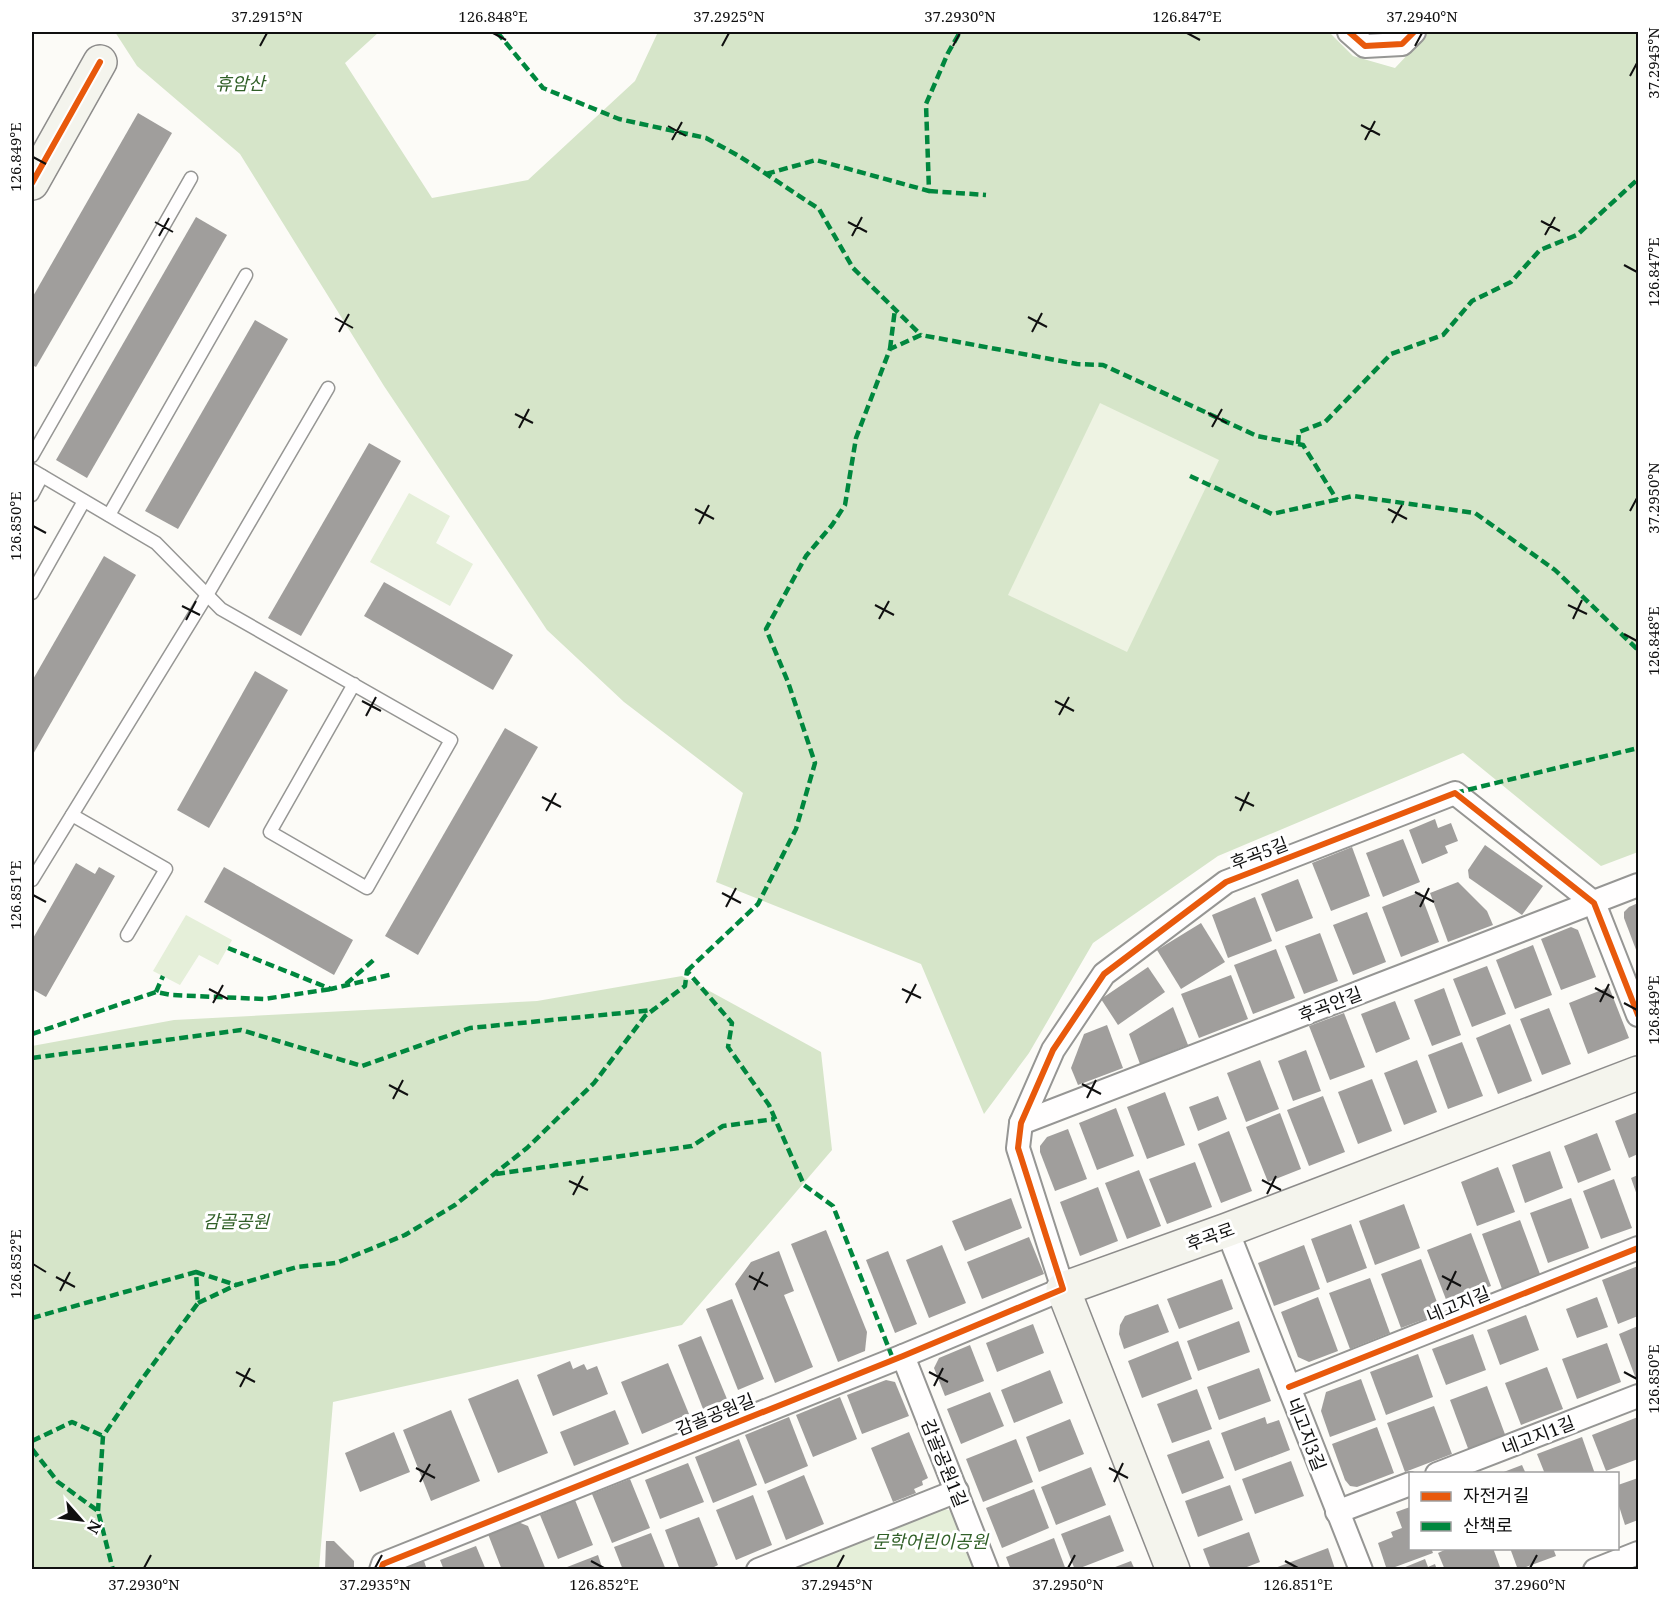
<svg xmlns="http://www.w3.org/2000/svg" width="1670" height="1601" viewBox="0 0 1670 1601" font-family="'Noto Serif','Noto Sans KR',serif">
<style>
.green{fill:#e5efd9}
.forest{fill:#d6e5c9}
.pitch{fill:#eef3e3}
.building{fill:#a09e9c}
.lines{fill:none;stroke-linecap:round;stroke-linejoin:round}
.lane-casing{stroke:#969694;stroke-width:15}
.street-casing{stroke:#969694;stroke-width:26}
.secondary-casing{stroke:#8d8c8b;stroke-width:36}
.lane{stroke:#fffefe;stroke-width:12}
.street{stroke:#fffefe;stroke-width:22}
.secondary{stroke:#f4f4ed;stroke-width:33}
.quiet{stroke:#00873e;stroke-width:4.5;stroke-dasharray:9 4.5;stroke-linecap:butt}
.cycleway-casing{stroke:#fff;stroke-width:10}
.cycleway{stroke:#e8590c;stroke-width:6}
.ticks{fill:none;stroke:#101010;stroke-width:2}
.labels{text-anchor:middle;dominant-baseline:central;stroke-width:6;stroke-linejoin:round;paint-order:stroke}
.park-label{font-size:18px;font-style:italic;fill:#316028;stroke:#fff}
.street-label{font-size:18px;fill:#101010;stroke:#fff}
.neatline{fill:none;stroke:#101010;stroke-width:2}
.ticks-label{font-size:15px;text-anchor:middle;fill:#101010}
</style>
<rect width="100%" height="100%" fill="#fcfbf7"/>
<!-- green -->
<g class="green">
<polygon points="409,493 450,516 436,543 473,564 450,606 370,562"/>
<polygon points="186,915 232,940 218,965 199,955 180,985 153,971"/>
<polygon points="940,1507 951,1511 975,1569 785,1570"/>
</g>
<!-- forest -->
<g class="forest">
<polygon points="115,32 379,32 345,63 432,198 528,180 635,81 658,32 1329,32 1353,56 1395,68 1429,32 1638,32 1638,852 1601,866 1463,753 1218,856 1093,943 1029,1053 984,1114 921,964 716,882 743,793 624,702 547,630 384,386 240,154 137,66"/>
<polygon points="682,976 821,1052 832,1150 682,1325 333,1402 319,1569 32,1569 32,1046 174,1020 537,1001"/>
</g>
<!-- pitch -->
<polygon class="pitch" points="1100,403 1219,460 1127,652 1008,595"/>
<!-- building -->
<g class="building">
<polygon points="138,113 172,133 36,367 32,365 32,298"/>
<polygon points="196,217 227,235 87,478 56,460"/>
<polygon points="255,320 288,339 178,529 145,511"/>
<polygon points="369,443 401,461 301,636 268,618"/>
<polygon points="104,556 136,575 32,756 32,681"/>
<polygon points="384,582 513,655 493,690 364,616"/>
<polygon points="255,671 288,690 209,828 177,810"/>
<polygon points="505,728 538,747 418,955 385,936"/>
<polygon points="1435,819 1438,828 1451,823 1458,841 1445,846 1448,853 1422,864 1409,830"/>
<polygon points="1403,839 1420,882 1383,897 1366,853"/>
<polygon points="1485,845 1543,886 1522,915 1469,878 1468,870"/>
<polygon points="1352,847 1370,896 1331,911 1312,863"/>
<polygon points="76,863 95,874 99,867 115,876 46,997 32,989 33,980 32,979 32,940"/>
<polygon points="224,867 353,940 334,975 204,902"/>
<polygon points="1298,879 1313,918 1276,932 1261,894"/>
<polygon points="1458,882 1487,911 1493,925 1448,942 1430,893"/>
<polygon points="1420,892 1439,942 1401,957 1382,907"/>
<polygon points="1255,897 1272,941 1228,958 1212,915"/>
<polygon points="1638,903 1638,955 1624,918 1624,912 1629,907"/>
<polygon points="1367,912 1386,962 1353,975 1333,925"/>
<polygon points="1201,923 1225,962 1181,989 1157,950"/>
<polygon points="1571,927 1578,930 1596,977 1561,990 1541,939"/>
<polygon points="1320,933 1338,981 1304,994 1285,946"/>
<polygon points="1533,945 1552,995 1515,1009 1496,960"/>
<polygon points="1276,949 1295,998 1253,1014 1234,965"/>
<polygon points="1487,966 1506,1014 1472,1027 1453,979"/>
<polygon points="1148,967 1165,992 1118,1025 1101,999"/>
<polygon points="1231,975 1248,1019 1199,1038 1181,994"/>
<polygon points="1609,987 1629,1038 1588,1054 1569,1003"/>
<polygon points="1444,988 1461,1035 1432,1046 1414,1000"/>
<polygon points="1395,1001 1410,1039 1376,1053 1361,1014"/>
<polygon points="1173,1007 1188,1045 1140,1064 1129,1034"/>
<polygon points="1549,1008 1571,1064 1542,1075 1520,1019"/>
<polygon points="1344,1013 1365,1067 1330,1080 1309,1026"/>
<polygon points="1510,1024 1532,1081 1498,1094 1476,1038"/>
<polygon points="1107,1025 1123,1068 1078,1085 1071,1068 1084,1034"/>
<polygon points="1462,1042 1483,1096 1448,1109 1428,1055"/>
<polygon points="1306,1050 1321,1091 1293,1101 1278,1061"/>
<polygon points="1260,1060 1279,1109 1246,1122 1227,1073"/>
<polygon points="1417,1060 1437,1112 1404,1125 1384,1073"/>
<polygon points="1372,1079 1392,1131 1358,1144 1338,1092"/>
<polygon points="1165,1092 1185,1145 1147,1159 1127,1107"/>
<polygon points="1218,1096 1227,1119 1198,1131 1189,1107"/>
<polygon points="1323,1096 1345,1152 1309,1166 1287,1110"/>
<polygon points="1116,1108 1134,1156 1097,1170 1079,1123"/>
<polygon points="1638,1112 1638,1154 1629,1158 1615,1121"/>
<polygon points="1280,1113 1301,1169 1268,1182 1246,1127"/>
<polygon points="1068,1129 1087,1179 1055,1191 1040,1152 1040,1146 1047,1137"/>
<polygon points="1229,1131 1252,1191 1221,1203 1198,1144"/>
<polygon points="1597,1133 1611,1170 1578,1183 1564,1146"/>
<polygon points="1550,1151 1563,1188 1525,1203 1512,1165"/>
<polygon points="1195,1162 1212,1207 1167,1224 1149,1179"/>
<polygon points="1498,1167 1515,1212 1477,1226 1461,1182"/>
<polygon points="1139,1170 1161,1226 1127,1239 1105,1183"/>
<polygon points="1638,1175 1638,1198 1631,1178"/>
<polygon points="1614,1179 1632,1228 1601,1239 1583,1191"/>
<polygon points="1098,1187 1118,1241 1080,1256 1060,1202"/>
<polygon points="1011,1198 1022,1228 965,1251 952,1221"/>
<polygon points="1571,1198 1589,1248 1548,1263 1530,1213"/>
<polygon points="1404,1204 1420,1248 1375,1265 1359,1221"/>
<polygon points="1520,1220 1540,1274 1502,1289 1482,1234"/>
<polygon points="1351,1224 1367,1268 1327,1283 1311,1239"/>
<polygon points="826,1230 867,1332 865,1351 838,1362 791,1244"/>
<polygon points="1471,1233 1491,1286 1447,1302 1427,1250"/>
<polygon points="1029,1237 1044,1274 982,1299 967,1262"/>
<polygon points="942,1245 966,1303 929,1318 906,1260"/>
<polygon points="1304,1245 1320,1289 1274,1306 1258,1263"/>
<polygon points="779,1251 794,1291 784,1295 813,1367 775,1383 735,1284 751,1262"/>
<polygon points="888,1251 917,1324 895,1333 866,1260"/>
<polygon points="1421,1259 1441,1313 1401,1328 1381,1274"/>
<polygon points="1638,1266 1638,1316 1618,1324 1602,1280"/>
<polygon points="1370,1278 1390,1333 1350,1349 1329,1293"/>
<polygon points="1222,1279 1233,1309 1179,1329 1167,1299"/>
<polygon points="1318,1297 1338,1351 1309,1362 1298,1357 1281,1312"/>
<polygon points="1597,1297 1608,1327 1577,1338 1566,1309"/>
<polygon points="732,1299 764,1379 738,1390 706,1309"/>
<polygon points="1158,1304 1169,1332 1124,1349 1119,1334 1120,1325 1125,1316"/>
<polygon points="1526,1315 1539,1350 1500,1365 1487,1330"/>
<polygon points="1239,1321 1250,1352 1198,1371 1187,1341"/>
<polygon points="1033,1324 1044,1353 997,1372 986,1343"/>
<polygon points="1638,1326 1638,1378 1636,1379 1619,1334"/>
<polygon points="1473,1334 1486,1370 1446,1385 1432,1349"/>
<polygon points="701,1336 727,1399 703,1409 678,1345"/>
<polygon points="1178,1341 1192,1379 1142,1398 1128,1361"/>
<polygon points="1607,1343 1621,1382 1577,1399 1562,1359"/>
<polygon points="970,1345 984,1381 945,1396 934,1368 939,1358"/>
<polygon points="1418,1354 1433,1397 1386,1415 1370,1372"/>
<polygon points="570,1361 573,1369 584,1364 587,1370 597,1366 608,1394 553,1416 537,1375"/>
<polygon points="668,1363 689,1414 642,1434 621,1382"/>
<polygon points="1547,1367 1563,1409 1521,1425 1505,1383"/>
<polygon points="1259,1368 1271,1401 1219,1420 1207,1387"/>
<polygon points="1050,1370 1063,1403 1014,1423 1001,1390"/>
<polygon points="518,1379 548,1453 498,1473 468,1399"/>
<polygon points="1361,1379 1376,1420 1330,1437 1321,1411 1326,1392"/>
<polygon points="886,1380 895,1382 909,1416 862,1434 847,1395"/>
<polygon points="1487,1386 1506,1437 1469,1451 1450,1400"/>
<polygon points="1197,1389 1212,1429 1172,1443 1157,1404"/>
<polygon points="990,1392 1004,1426 961,1444 947,1409"/>
<polygon points="840,1397 857,1439 813,1457 796,1415"/>
<polygon points="1434,1406 1452,1454 1405,1472 1387,1423"/>
<polygon points="451,1410 480,1481 431,1501 403,1430"/>
<polygon points="615,1410 629,1444 574,1466 560,1432"/>
<polygon points="789,1417 808,1466 765,1484 745,1435"/>
<polygon points="1265,1417 1267,1424 1279,1420 1290,1450 1235,1471 1221,1433"/>
<polygon points="1638,1417 1638,1459 1606,1471 1592,1435"/>
<polygon points="1070,1419 1084,1454 1039,1472 1026,1437"/>
<polygon points="1377,1427 1394,1473 1357,1487 1350,1486 1345,1480 1332,1444"/>
<polygon points="394,1432 410,1472 360,1492 345,1453"/>
<polygon points="909,1432 928,1478 922,1481 923,1485 914,1489 916,1493 893,1502 871,1448"/>
<polygon points="1582,1437 1595,1474 1545,1474 1537,1454"/>
<polygon points="739,1439 757,1485 713,1503 695,1457"/>
<polygon points="1016,1439 1033,1482 983,1502 966,1459"/>
<polygon points="1209,1440 1224,1478 1182,1494 1167,1455"/>
<polygon points="1291,1461 1304,1496 1255,1514 1242,1479"/>
<polygon points="688,1463 704,1502 660,1519 645,1480"/>
<polygon points="1522,1465 1526,1474 1501,1474 1501,1473"/>
<polygon points="1091,1467 1106,1505 1056,1525 1041,1487"/>
<polygon points="804,1475 824,1524 786,1540 767,1491"/>
<polygon points="1638,1478 1638,1520 1625,1525 1618,1503 1618,1485"/>
<polygon points="630,1479 650,1528 612,1543 592,1494"/>
<polygon points="1230,1485 1243,1520 1198,1537 1185,1501"/>
<polygon points="1034,1489 1049,1528 1002,1548 986,1508"/>
<polygon points="753,1495 772,1545 736,1560 716,1510"/>
<polygon points="575,1500 593,1545 558,1559 540,1515"/>
<polygon points="1410,1507 1410,1548 1431,1548 1433,1553 1387,1570 1378,1543 1393,1537 1391,1532 1402,1528 1396,1512"/>
<polygon points="1110,1515 1124,1551 1075,1570 1061,1534"/>
<polygon points="699,1517 718,1565 708,1570 680,1570 665,1530"/>
<polygon points="518,1522 528,1526 546,1570 502,1570 488,1534"/>
<polygon points="1249,1532 1260,1562 1239,1570 1211,1570 1203,1549"/>
<polygon points="651,1533 666,1570 623,1570 614,1547"/>
<polygon points="1054,1538 1066,1570 1011,1570 1006,1557"/>
<polygon points="326,1541 334,1541 354,1561 354,1570 325,1570"/>
<polygon points="476,1546 486,1570 444,1570 440,1560"/>
<polygon points="1328,1548 1335,1569 1276,1570 1275,1568"/>
<polygon points="1449,1548 1493,1548 1501,1570 1445,1570 1438,1553"/>
<polygon points="1510,1548 1553,1548 1556,1556 1518,1570"/>
<polygon points="598,1555 603,1570 562,1570 562,1569"/>
<polygon points="1425,1559 1428,1567 1435,1564 1437,1570 1398,1570"/>
<polygon points="424,1561 427,1570 404,1570 404,1569"/>
<polygon points="1131,1561 1135,1570 1110,1570 1110,1569"/>
</g>
<g class="lines">
<defs>
<g id="lane">
<polyline points="32,456 191,178"/>
<polyline points="32,470 156,543 221,609 451,740 367,888 270,832 354,684"/>
<polyline points="32,495 42,476"/>
<polyline points="109,515 246,275"/>
<polyline points="32,593 84,501"/>
<polyline points="72,815 166,869 127,935"/>
<polyline points="32,880 207,595 328,388"/>
</g>
<g id="street">
<polyline points="1349,32 1365,46 1402,44 1414,32"/>
<polyline points="1021,1123 1638,885"/>
<polyline points="1227,1230 1361,1570"/>
<polyline points="903,1356 987,1570"/>
<polyline points="1289,1387 1638,1248"/>
<polyline points="1437,1474 1638,1396"/>
<polyline points="1337,1512 1410,1484"/>
<polyline points="381,1570 383,1564 903,1356 1063,1289 1018,1148 1021,1123 1053,1050 1104,974 1226,882 1455,793 1594,903 1638,1015"/>
<polyline points="758,1570 957,1491"/>
<polyline points="1595,1570 1638,1553"/>
</g>
<g id="secondary">
<polyline points="32,183 100,62"/>
<polyline points="1173,1570 1063,1289 1227,1230 1638,1073"/>
</g>
</defs>
<!-- lane casing -->
<use href="#lane" class="lane-casing"/>
<!-- street casing -->
<use href="#street" class="street-casing"/>
<!-- secondary casing -->
<use href="#secondary" class="secondary-casing"/>
<!-- lane -->
<use href="#lane" class="lane"/>
<!-- street -->
<use href="#street" class="street"/>
<!-- secondary -->
<use href="#secondary" class="secondary"/>
<!-- quiet -->
<g class="quiet">
<polyline points="497,32 543,88 619,119 706,138 739,156 819,209 853,268 921,335"/>
<polyline points="766,174 816,160 929,191 926,104 948,53 960,32"/>
<polyline points="929,191 986,195"/>
<polyline points="890,349 895,309"/>
<polyline points="1298,444 1299,432 1325,422 1391,354 1443,335 1472,301 1511,282 1540,250 1577,235 1638,179"/>
<polyline points="1190,476 1272,514 1353,496 1475,513 1555,570 1638,650"/>
<polyline points="1455,793 1638,748"/>
<polyline points="228,948 331,989 393,974"/>
<polyline points="687,971 758,904 796,829 815,763 788,682 766,629 806,556 832,525 845,505 856,438 890,349 921,335 1077,364 1103,365 1257,436 1303,445 1337,500"/>
<polyline points="346,984 376,958"/>
<polyline points="156,992 163,976"/>
<polyline points="32,1034 156,992 171,995 264,999 331,989"/>
<polyline points="32,1058 241,1030 362,1066 470,1028 653,1010"/>
<polyline points="496,1174 692,1146 723,1126 775,1119"/>
<polyline points="196,1272 236,1285"/>
<polyline points="198,1303 236,1285 297,1267 336,1263 405,1235 455,1205 527,1148 594,1083 645,1016 685,986 687,971 732,1023 728,1047 769,1105 804,1185 833,1206 893,1359"/>
<polyline points="32,1318 196,1272 198,1303 140,1382 103,1436 98,1511"/>
<polyline points="32,1441 72,1422 103,1436"/>
<polyline points="32,1449 58,1482 98,1511 113,1570"/>
</g>
<defs>
<g id="cycleway">
<polyline points="1349,32 1365,46 1402,44 1414,32"/>
<polyline points="32,183 100,62"/>
<polyline points="1289,1387 1638,1248"/>
<polyline points="381,1570 383,1564 903,1356 1063,1289 1018,1148 1021,1123 1053,1050 1104,974 1226,882 1455,793 1594,903 1638,1015"/>
</g>
</defs>
<!-- cycleway casing -->
<use href="#cycleway" class="cycleway-casing"/>
<!-- cycleway -->
<use href="#cycleway" class="cycleway"/>
</g>
<!-- ticks -->
<path class="ticks" d="M493,33L506,40M1187,33L1200,40M260,46L267,33M722,46L729,33M953,46L960,33M1415,46L1422,33M1630,76L1637,63M1361,125L1380,135M668,126L686,136M672,140L682,122M1365,140L1375,121M33,157L46,164M1541,221L1560,231M155,222L173,232M848,222L867,232M1545,235L1555,217M159,236L169,218M852,236L862,217M1624,265L1637,272M1028,317L1047,327M335,318L353,328M339,332L349,314M1032,332L1042,313M1208,413L1227,423M515,414L533,423M1212,427L1222,409M519,428L529,409M695,509L714,519M1388,509L1407,519M1630,511L1637,498M1392,523L1402,505M699,524L709,505M33,526L46,533M875,605L894,615M1568,605L1587,614M182,606L200,615M879,619L889,601M1573,619L1582,600M186,620L196,601M1624,634L1637,641M362,701L381,711M1055,701L1074,711M1059,715L1069,697M366,716L376,697M542,797L561,807M1235,797L1254,806M546,811L556,793M1240,811L1249,792M1415,892L1434,902M722,893L741,903M33,895L46,902M726,907L736,888M1420,907L1429,888M1595,988L1614,998M209,989L228,999M902,989L921,998M1600,1002L1609,984M213,1003L223,985M906,1003L916,984M1624,1003L1637,1010M1082,1084L1101,1094M389,1085L408,1095M1087,1098L1096,1080M393,1099L403,1080M1262,1180L1281,1190M569,1181L588,1190M1267,1194L1276,1176M573,1195L583,1176M33,1264L46,1272M749,1276L768,1286M1442,1276L1461,1286M56,1277L75,1287M754,1290L763,1272M1447,1290L1456,1271M60,1291L70,1272M236,1372L255,1382M929,1372L948,1382M1624,1372L1637,1379M934,1386L943,1368M240,1387L250,1368M416,1468L435,1478M1109,1468L1128,1478M420,1482L430,1464M1114,1482L1123,1463M591,1561L604,1568M1285,1561L1298,1568M144,1568L151,1555M375,1568L382,1555M837,1568L844,1555M1068,1568L1075,1555M1530,1568L1537,1555"/>
<g class="labels">
<!-- park labels -->
<g class="park-label">
<text x="240" y="83">휴암산</text>
<text x="236" y="1221">감골공원</text>
<text x="930" y="1541">문학어린이공원</text>
</g>
<!-- street labels -->
<g class="street-label">
<text transform="translate(1259 853) rotate(-21)">후곡5길</text>
<text transform="translate(1330 1004) rotate(-21)">후곡안길</text>
<text transform="translate(1210 1236) rotate(-20)">후곡로</text>
<text transform="translate(1458 1304) rotate(-22)">네고지길</text>
<text transform="translate(715 1414) rotate(-22)">감골공원길</text>
<text transform="translate(1307 1434) rotate(69)">네고지3길</text>
<text transform="translate(1538 1435) rotate(-21)">네고지1길</text>
<text transform="translate(945 1463) rotate(68)">감골공원1길</text>
</g>
</g>
<!-- border -->
<rect width="1670" height="1601" fill="none" stroke="#ffffff" stroke-width="66"/>
<!-- legend -->
<rect x="1409" y="1472" width="210" height="78" fill="#ffffff" stroke="#9f9f9f" stroke-width="1.5"/>
<rect x="1421" y="1492" width="30" height="9" fill="#e8590c" stroke="#9f9f9f" stroke-width="1.5"/>
<text x="1463" y="1502" font-size="18" fill="#101010">자전거길</text>
<rect x="1421" y="1522" width="30" height="9" fill="#00873e" stroke="#9f9f9f" stroke-width="1.5"/>
<text x="1463" y="1532" font-size="18" fill="#101010">산책로</text>
<!-- north arrow -->
<g transform="translate(81 1520) rotate(118)" stroke="#ffffff" stroke-width="4.5" paint-order="stroke">
<path d="M0-4.5L10 22L0 15L-10 22Z" fill="#101010"/>
<text y="-9" font-size="16" font-weight="bold" text-anchor="middle" fill="#101010">N</text>
</g>
<rect x="33" y="33" width="1604" height="1535" class="neatline"/>
<g class="ticks-label">
<text x="267" y="22">37.2915°N</text>
<text x="493" y="22">126.848°E</text>
<text x="729" y="22">37.2925°N</text>
<text x="960" y="22">37.2930°N</text>
<text x="1187" y="22">126.847°E</text>
<text x="1422" y="22">37.2940°N</text>
<text transform="translate(1654 63) rotate(-90)" y="5">37.2945°N</text>
<text transform="translate(16 157) rotate(-90)" y="5">126.849°E</text>
<text transform="translate(1654 272) rotate(-90)" y="5">126.847°E</text>
<text transform="translate(1654 498) rotate(-90)" y="5">37.2950°N</text>
<text transform="translate(16 526) rotate(-90)" y="5">126.850°E</text>
<text transform="translate(1654 641) rotate(-90)" y="5">126.848°E</text>
<text transform="translate(16 895) rotate(-90)" y="5">126.851°E</text>
<text transform="translate(1654 1010) rotate(-90)" y="5">126.849°E</text>
<text transform="translate(16 1264) rotate(-90)" y="5">126.852°E</text>
<text transform="translate(1654 1379) rotate(-90)" y="5">126.850°E</text>
<text x="144" y="1590">37.2930°N</text>
<text x="375" y="1590">37.2935°N</text>
<text x="604" y="1590">126.852°E</text>
<text x="837" y="1590">37.2945°N</text>
<text x="1068" y="1590">37.2950°N</text>
<text x="1298" y="1590">126.851°E</text>
<text x="1530" y="1590">37.2960°N</text>
</g>
</svg>
